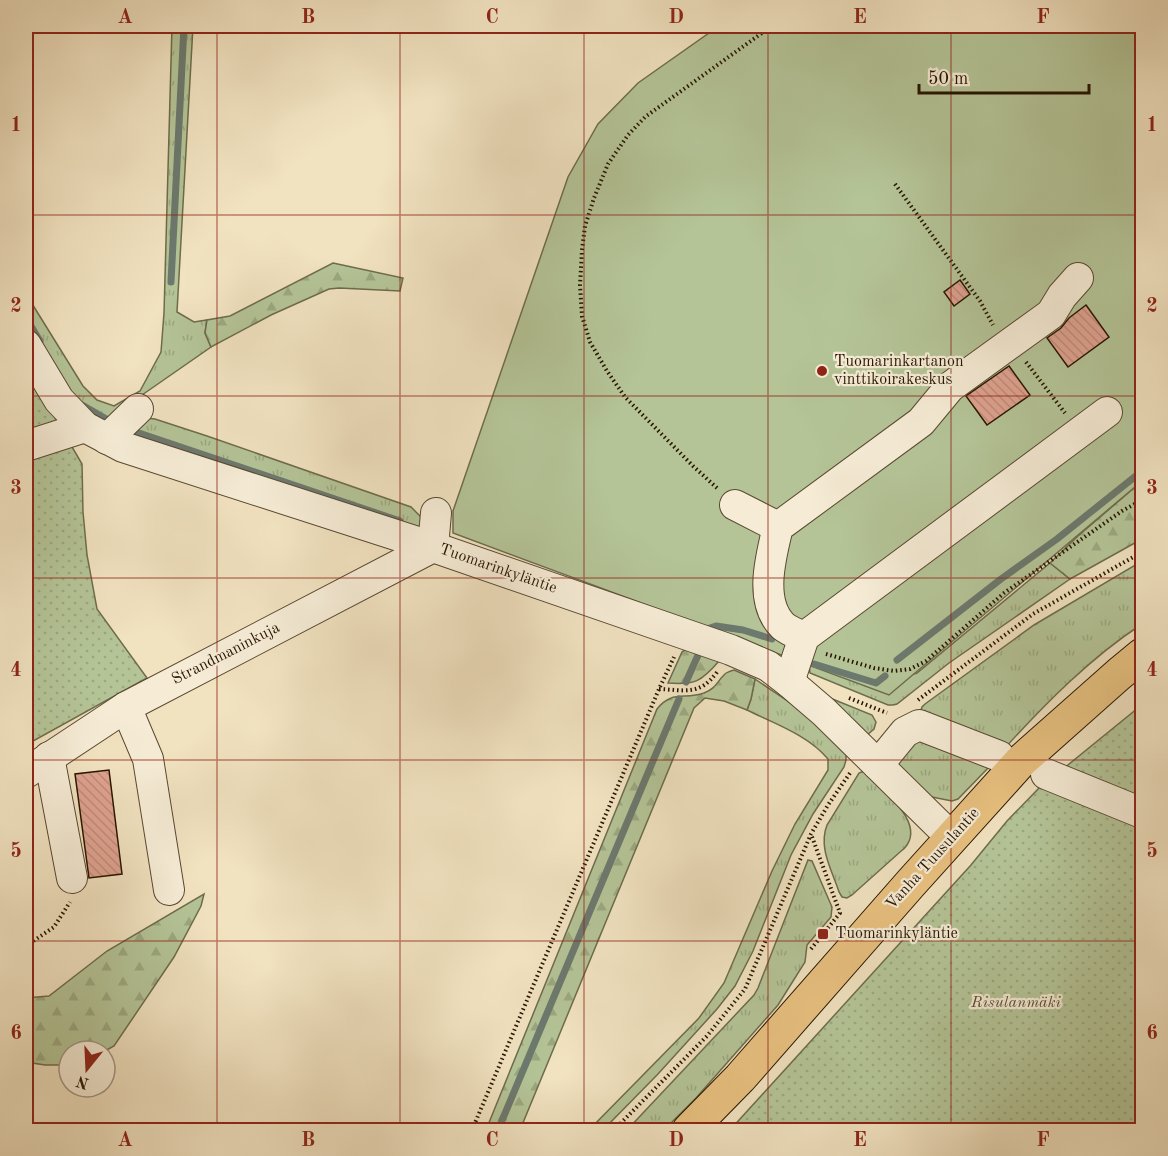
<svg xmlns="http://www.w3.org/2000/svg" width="1168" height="1156" viewBox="0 0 1168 1156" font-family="'Old Standard TT',serif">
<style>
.grass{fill:url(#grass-tufts);stroke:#6d6c4c;stroke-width:1.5}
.forest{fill:url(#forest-firs);stroke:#6d6c4c;stroke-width:1.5}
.park{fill:url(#park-dots);stroke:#6d6c4c;stroke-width:1.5}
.pitch{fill:#b4c497;stroke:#6d6c4c;stroke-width:1.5}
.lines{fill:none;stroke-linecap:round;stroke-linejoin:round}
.stream{stroke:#6c796e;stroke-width:7}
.building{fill:url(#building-back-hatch);stroke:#261401;stroke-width:1.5}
.minor-casing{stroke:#594831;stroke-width:32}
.major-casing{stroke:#261401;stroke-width:35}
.path{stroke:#261401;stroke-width:4;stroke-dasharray:1.5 3;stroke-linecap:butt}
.minor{stroke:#f6ecd6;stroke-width:30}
.major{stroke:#e8c180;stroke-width:33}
.grid{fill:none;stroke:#8f2418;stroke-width:1.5;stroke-opacity:0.55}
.poi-dot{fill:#8f2418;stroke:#f6ecd6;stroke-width:2}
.labels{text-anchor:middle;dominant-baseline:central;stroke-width:4.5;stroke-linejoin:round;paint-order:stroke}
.poi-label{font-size:16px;fill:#261401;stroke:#f6ecd6;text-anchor:start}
.street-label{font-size:16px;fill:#261401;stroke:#f6ecd6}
.park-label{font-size:16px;font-style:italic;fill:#585236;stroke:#f6ecd6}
.neatline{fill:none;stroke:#8f2418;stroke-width:2}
.grid-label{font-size:20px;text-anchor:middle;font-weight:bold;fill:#8f2418}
</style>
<defs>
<pattern id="grass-tufts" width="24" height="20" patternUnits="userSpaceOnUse" patternTransform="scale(1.5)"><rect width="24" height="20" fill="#b4c497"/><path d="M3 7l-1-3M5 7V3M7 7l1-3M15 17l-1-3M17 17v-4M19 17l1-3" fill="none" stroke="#9ba880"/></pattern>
<pattern id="forest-firs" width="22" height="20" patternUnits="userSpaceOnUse" patternTransform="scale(1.5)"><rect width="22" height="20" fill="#b4c497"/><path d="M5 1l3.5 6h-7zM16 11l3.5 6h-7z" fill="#9ba880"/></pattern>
<pattern id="park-dots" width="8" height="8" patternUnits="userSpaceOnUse" patternTransform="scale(1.5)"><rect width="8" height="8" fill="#b4c497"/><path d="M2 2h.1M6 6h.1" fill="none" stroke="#9ba880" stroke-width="1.8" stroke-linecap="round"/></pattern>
<pattern id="building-back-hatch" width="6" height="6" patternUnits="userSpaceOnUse" patternTransform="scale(1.5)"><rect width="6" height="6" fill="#dfa290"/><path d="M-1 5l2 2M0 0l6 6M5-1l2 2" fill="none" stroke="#bf8b7a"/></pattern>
</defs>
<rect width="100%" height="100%" fill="#f1e2c0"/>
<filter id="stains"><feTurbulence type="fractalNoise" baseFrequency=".00333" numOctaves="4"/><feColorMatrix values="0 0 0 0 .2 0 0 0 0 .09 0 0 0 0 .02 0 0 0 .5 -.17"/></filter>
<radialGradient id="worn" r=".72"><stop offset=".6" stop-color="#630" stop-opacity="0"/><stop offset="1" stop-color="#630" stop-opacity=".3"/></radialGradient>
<!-- grass -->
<g class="grass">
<polygon points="172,26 193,26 177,312 194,322 207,320 205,333 211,347 142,395 104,423 96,421 70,397 26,328 26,294 83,386 97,400 114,406 140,391 161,352 164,313"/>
<polygon points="145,418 155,419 207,436 411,507 422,518 423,530 131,437"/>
<path d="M1142,561V624C1090,658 1045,704 1003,750L920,713L922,707L925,704L1034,625Z"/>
<polygon points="1050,563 1070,579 949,663 897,704 893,705 888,705 810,673 809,664 911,675 917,673"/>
<path d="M755,679L795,706L819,726L846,753V760L844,767L813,814L791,855L753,951L735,986L717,1009L658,1074L603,1130H589L699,1018L724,983L772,871L795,824L828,770V759C808,735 775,724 747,710L751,699Z"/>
<polygon points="830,698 872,715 876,722 874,729 867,735"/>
<polygon points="918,739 989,767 958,799 952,801 932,797 924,794 900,774 897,759"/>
<path d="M864,771C879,787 924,820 907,845C905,848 903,850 900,852L852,895L847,898L842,897L839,892C832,870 818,848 827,825L859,773Z"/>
<polygon points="808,860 812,861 832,907 831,917 807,945 805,962 778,1005 696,1098 664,1130 627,1130 754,995 758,988"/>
</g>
<!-- forest -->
<g class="forest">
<polygon points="333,263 403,278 400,291 339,288 329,289 271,315 211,347 205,333 207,320 230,316"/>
<polygon points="1142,481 1142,539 1070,579 1050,563 1078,536"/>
<path d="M686,649L719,661C701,682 695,685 668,683L682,652Z"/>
<path d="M734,670L755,679L751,699L747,710L724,701L705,698L694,708L520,1130H486L657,709C672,690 684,700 704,693C717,688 717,681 725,674C725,673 733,670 734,670Z"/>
<polygon points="204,894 201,906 174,957 114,1046 105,1051 69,1051 69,1065 45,1065 26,1062 26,998 49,996 107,951"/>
</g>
<!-- park -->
<g class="park">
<polygon points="26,368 82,464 83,512 87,555 97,609 147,678 26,745"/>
<polygon points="1142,704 1142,801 1063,769 1133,712"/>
<polygon points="1043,784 1142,824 1142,1130 730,1130 971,865 1007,821"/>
</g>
<!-- pitch -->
<polygon class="pitch" points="719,26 1142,26 1142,481 889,695 453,533 453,511 568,177 598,124 638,83"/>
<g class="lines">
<!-- stream -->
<g class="stream">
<polyline points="171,282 184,26"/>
<polyline points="26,318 40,341"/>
<polyline points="82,405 108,420"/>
<polyline points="130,430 400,521"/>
<polyline points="706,631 707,629 716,626 743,630 772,639"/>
<polyline points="897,660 1001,579 1057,539 1142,471"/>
<polyline points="814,664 876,683 885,676"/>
<polyline points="686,682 699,653"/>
<polyline points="498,1130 679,699"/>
</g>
</g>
<!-- building -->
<g class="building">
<polygon points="960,280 970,294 954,306 944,292"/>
<polygon points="1086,305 1109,337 1068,367 1047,338 1061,328 1069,318"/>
<polygon points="1009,366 1030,395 987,425 966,396"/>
<polygon points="109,770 122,874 89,878 75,774"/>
</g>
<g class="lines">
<defs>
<g id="minor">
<polyline points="26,345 59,400 85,427 123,447 433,547 731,650 768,666 789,682 824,712 952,838"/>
<polyline points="107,439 138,409"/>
<polyline points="26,446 85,427"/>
<polyline points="735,505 778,527"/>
<path d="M804,637C797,634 789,631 783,626C758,602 771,556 778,527L921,422L950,387L1051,314L1062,296L1078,278"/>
<polyline points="789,682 804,637 1107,412"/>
<polyline points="126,707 148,759 169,890"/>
<polyline points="49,757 72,878"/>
<polyline points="878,765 905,732 919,725 999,756"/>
<polyline points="26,773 126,707 433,547 436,513"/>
<polyline points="1046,774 1142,813"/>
</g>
<polyline id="major" points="689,1130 740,1078 911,883 1021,761 1119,674 1142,655"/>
</defs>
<!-- minor casing -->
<use href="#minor" class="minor-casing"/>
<!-- major casing -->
<use href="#major" class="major-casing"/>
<!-- path -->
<g class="path">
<polyline points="895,184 980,301 993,325"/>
<polyline points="1026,362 1065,413"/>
<polyline points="717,488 693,466 625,397 607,371 590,342 582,316 580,285 582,250 585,226 594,198 608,164 628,135 645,117 762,33"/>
<polyline points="826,654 874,668 894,671 910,669 926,661 1004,593 1122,511 1142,500"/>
<path d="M659,689C685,690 700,696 717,672"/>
<polyline points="849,698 887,713"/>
<polyline points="918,700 1033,614 1142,552"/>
<polyline points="26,946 54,927 70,902"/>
<polyline points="811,949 840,913 811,834"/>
<polyline points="472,1130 659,689 674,657"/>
<polyline points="614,1130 707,1036 745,989 811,834 828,805 850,773"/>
</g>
<!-- minor -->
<use href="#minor" class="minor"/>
<!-- major -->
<use href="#major" class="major"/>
</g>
<!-- grid -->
<path class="grid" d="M217,26V1130M400,26V1130M584,26V1130M768,26V1130M951,26V1130M26,215H1142M26,396H1142M26,578H1142M26,760H1142M26,941H1142"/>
<!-- markers -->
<g class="poi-dot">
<circle cx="822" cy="371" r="6"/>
<rect x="817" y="928" width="12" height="12" rx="3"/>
</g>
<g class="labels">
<!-- poi labels -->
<g class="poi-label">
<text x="834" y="362">Tuomarinkartanon<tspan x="834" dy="18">vinttikoirakeskus</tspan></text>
<text x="835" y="934">Tuomarinkyläntie</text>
</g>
<!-- street labels -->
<g class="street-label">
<text transform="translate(498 569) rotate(19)">Tuomarinkyläntie</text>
<text transform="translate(226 654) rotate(-27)">Strandmaninkuja</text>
<text transform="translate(933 859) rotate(-48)">Vanha Tuusulantie</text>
</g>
<!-- park labels -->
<g class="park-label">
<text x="1016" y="1003">Risulanmäki</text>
</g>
</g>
<!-- margin -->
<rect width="1168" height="1156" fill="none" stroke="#f1e2c0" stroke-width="66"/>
<!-- north arrow -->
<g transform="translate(87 1069) rotate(198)"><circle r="28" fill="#f6ecd6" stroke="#a39681" stroke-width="1.5"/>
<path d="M0-4.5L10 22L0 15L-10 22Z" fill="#8f2418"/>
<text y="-9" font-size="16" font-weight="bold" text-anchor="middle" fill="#261401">N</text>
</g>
<!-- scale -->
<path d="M919 84v9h170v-9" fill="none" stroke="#261401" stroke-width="3"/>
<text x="928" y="84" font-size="18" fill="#261401" stroke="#f6ecd6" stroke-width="4.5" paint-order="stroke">50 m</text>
<rect x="33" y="33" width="1102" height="1090" class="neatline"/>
<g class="grid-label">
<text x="125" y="23">A</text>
<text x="308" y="23">B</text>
<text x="492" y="23">C</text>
<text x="676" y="23">D</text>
<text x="860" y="23">E</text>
<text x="1043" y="23">F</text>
<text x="16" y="131">1</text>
<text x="1152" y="131">1</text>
<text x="16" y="312">2</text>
<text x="1152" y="312">2</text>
<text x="16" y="494">3</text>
<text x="1152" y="494">3</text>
<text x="16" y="676">4</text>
<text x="1152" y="676">4</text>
<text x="16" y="857">5</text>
<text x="1152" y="857">5</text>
<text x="16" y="1039">6</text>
<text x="1152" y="1039">6</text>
<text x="125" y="1146">A</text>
<text x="308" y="1146">B</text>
<text x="492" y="1146">C</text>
<text x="676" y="1146">D</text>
<text x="860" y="1146">E</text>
<text x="1043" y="1146">F</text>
</g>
<rect width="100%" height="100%" filter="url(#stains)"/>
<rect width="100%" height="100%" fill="url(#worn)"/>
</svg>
